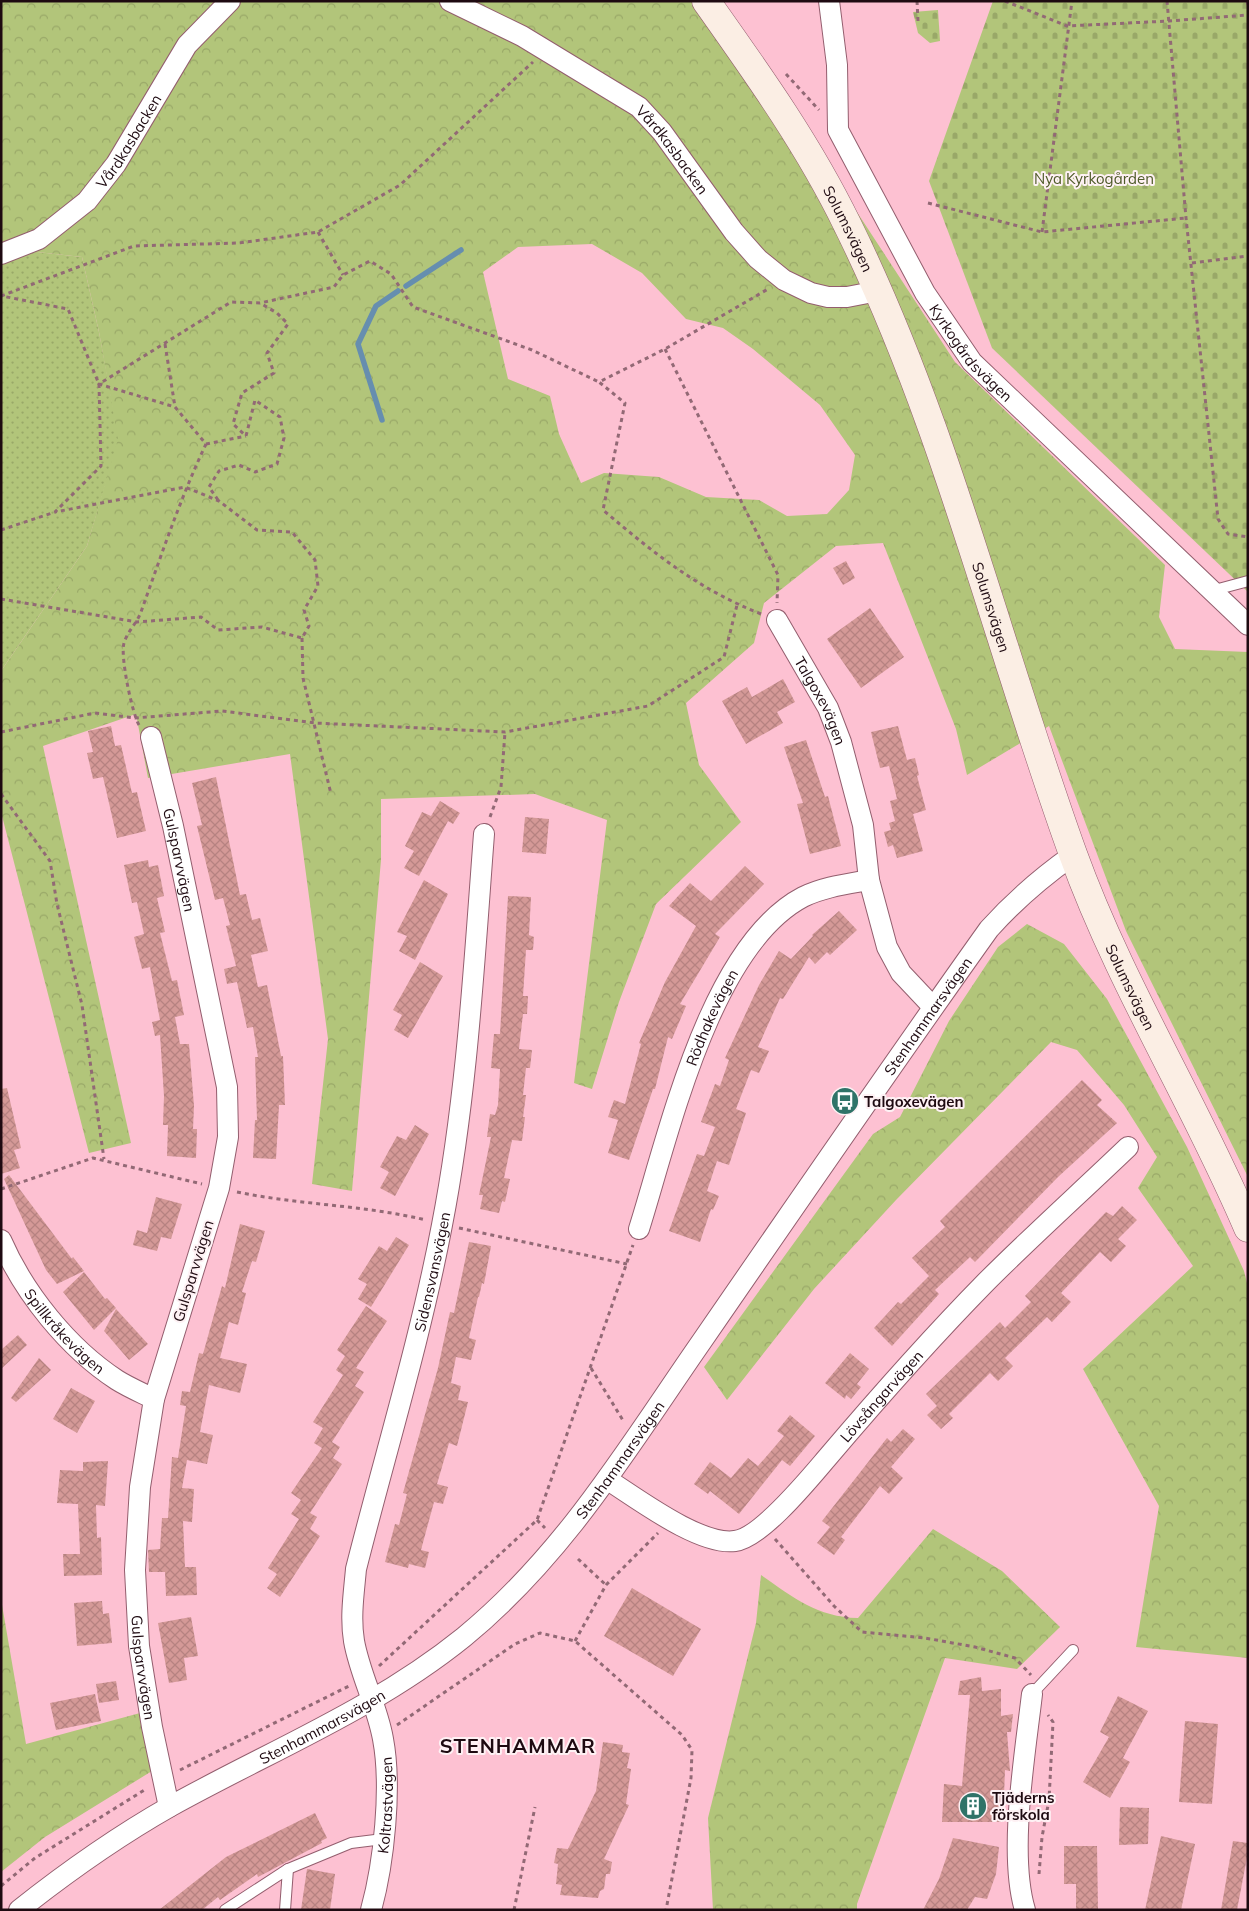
<svg xmlns="http://www.w3.org/2000/svg" width="1249" height="1911" viewBox="0 0 1249 1911" font-family="Mulish,sans-serif">
<style>
.grass{fill:url(#grass-dots)}
.forest{fill:url(#forest-crowns);fill-rule:evenodd}
.cemetery{fill:url(#cemetery-stones)}
.lines{fill:none;stroke-linecap:round;stroke-linejoin:round}
.stream{stroke:#668eaf;stroke-width:5.5}
.building{fill:url(#building-cross-hatch)}
.service-casing{stroke:#935e6e;stroke-width:12}
.minor-casing{stroke:#935e6e;stroke-width:22}
.secondary-casing{stroke:#935e6e;stroke-width:29}
.path{stroke:#926975;stroke-width:3;stroke-dasharray:4 4;stroke-linecap:butt}
.service{stroke:#fff;stroke-width:10}
.minor{stroke:#fff;stroke-width:20}
.secondary{stroke:#fbeee4;stroke-width:28}
.labels{text-anchor:middle;dominant-baseline:central;stroke-width:4;stroke-linejoin:round;paint-order:stroke}
.street-label{font-size:15px;fill:#1e0a11;stroke:#fef1f4}
.park-label{font-size:15px;fill:#4f5b29;stroke:#fef1f4}
.poi-label{font-size:15px;font-weight:bold;fill:#1e0a11;stroke:#fef1f4;text-anchor:start}
.district-label{font-size:20px;font-weight:bold;letter-spacing:1px;fill:#1e0a11;stroke:#fef1f4}
</style>
<defs>
<pattern id="grass-dots" width="8" height="8" patternUnits="userSpaceOnUse" patternTransform="scale(1.25)"><rect width="8" height="8" fill="#b2c57a"/><path d="M2 2h.1M6 6h.1" fill="none" stroke="#99a868" stroke-width="1.8" stroke-linecap="round"/></pattern>
<pattern id="forest-crowns" width="20" height="18" patternUnits="userSpaceOnUse" patternTransform="scale(1.25)"><rect width="20" height="18" fill="#b2c57a"/><path d="M2 6a3 3 0 1 1 6 0M12 15a3 3 0 1 1 6 0" fill="none" stroke="#99a868"/></pattern>
<pattern id="cemetery-stones" width="16" height="16" patternUnits="userSpaceOnUse" patternTransform="scale(1.25)"><rect width="16" height="16" fill="#b2c57a"/><path d="M2 7V4a2 2 0 0 1 4 0v3zM10 15v-3a2 2 0 0 1 4 0v3z" fill="#99a868"/></pattern>
<pattern id="building-cross-hatch" width="8" height="8" patternUnits="userSpaceOnUse" patternTransform="scale(1.25)"><rect width="8" height="8" fill="#d49997"/><path d="M0 0l8 8M0 8l8-8" fill="none" stroke="#b68281"/></pattern>
</defs>
<rect width="100%" height="100%" fill="#fdc1d2"/>
<!-- grass -->
<polygon class="grass" points="1,248 82,257 99,332 119,439 87,546 1,671"/>
<!-- forest -->
<g class="forest">
<path d="M1,1H719L955,362L1165,565L1159,617L1175,649L1248,652V1177L1126,931L1049,726L967,775L956,729L883,543L836,546L764,603L754,643L686,703L699,765L741,822L656,904L619,1002L592,1089L574,1083L607,820L535,794L381,799V860L352,1191L312,1184L328,1039L290,754L148,778L136,714L43,746L131,1143L89,1153L1,812V671L87,546L118,439L99,332L82,257L1,248ZM592,244L642,273L686,319L723,328L753,349L820,405L855,455L849,490L827,514L787,516L759,500L706,497L659,477L604,473L581,483L559,434L550,396L508,379L483,272L518,247Z"/>
<polygon points="1027,924 1064,944 1107,999 1187,1147 1244,1271 1248,1287 1248,1658 1136,1647 1159,1506 1083,1369 1193,1266 1138,1188 1157,1157 1124,1105 1077,1050 1051,1042 896,1200 814,1289 727,1400 704,1367 873,1134 900,1117 949,1021 998,947"/>
<path d="M933,1529L1002,1571L1060,1627L1017,1669L945,1658L857,1904V1910H713L708,1818L756,1623L761,1575C793,1597 817,1617 858,1618Z"/>
<polygon points="1,1599 26,1744 140,1713 152,1771 45,1837 1,1872"/>
</g>
<!-- cemetery -->
<g class="cemetery">
<polygon points="993,1 1248,1 1248,592 992,348 929,181"/>
<polygon points="938,10 940,41 930,43 918,33 913,12"/>
</g>
<g class="lines">
<!-- stream -->
<g class="stream">
<polyline points="406,286 461,250"/>
<polyline points="382,420 358,344 376,306 398,291"/>
</g>
</g>
<!-- building -->
<g class="building">
<polygon points="846,561 855,578 843,585 833,568"/>
<polygon points="870,608 904,657 861,688 827,639"/>
<polygon points="783,679 795,702 777,712 783,723 746,744 722,701 747,687 752,697"/>
<polygon points="111,726 115,746 121,745 132,793 137,792 146,831 117,838 103,777 93,779 87,753 93,752 88,731"/>
<polygon points="898,726 907,760 915,758 919,775 917,776 926,810 913,814 923,851 897,858 893,845 888,847 884,832 891,830 889,823 895,821 890,801 897,799 889,766 880,768 871,732"/>
<polygon points="806,740 825,797 828,796 841,846 810,854 797,804 803,803 784,747"/>
<polygon points="216,777 240,895 246,894 252,920 260,918 268,951 251,955 258,987 267,985 281,1056 283,1056 285,1105 279,1105 276,1159 253,1158 255,1120 257,1120 255,1057 258,1057 253,1027 247,1028 237,982 227,984 224,969 236,966 226,926 230,925 223,898 215,900 197,826 202,825 192,783"/>
<polygon points="440,801 460,813 453,824 448,821 419,876 404,868 414,851 405,846 422,812 431,816"/>
<polygon points="525,817 549,819 546,854 522,852"/>
<polygon points="148,860 149,867 158,865 164,896 157,898 165,932 160,933 172,981 177,980 184,1015 175,1017 180,1044 189,1044 194,1106 193,1129 197,1129 196,1158 167,1156 168,1125 163,1125 164,1096 160,1035 155,1036 152,1022 160,1020 150,967 142,969 134,937 144,934 137,902 132,903 124,865"/>
<polygon points="745,866 764,884 715,934 720,937 680,1004 686,1006 672,1039 668,1037 655,1089 653,1089 629,1160 608,1153 618,1120 608,1117 614,1100 625,1104 641,1044 639,1043 665,982 696,926 669,906 690,883 711,901"/>
<polygon points="424,880 448,894 415,960 399,951 407,936 397,932"/>
<polygon points="508,896 531,897 529,935 534,937 533,950 526,950 523,996 528,996 527,1014 523,1014 519,1049 532,1050 530,1068 526,1068 523,1095 526,1095 523,1117 525,1117 522,1141 512,1140 504,1178 510,1179 505,1202 502,1201 499,1213 480,1209 483,1195 479,1195 491,1137 487,1137 490,1114 495,1115 498,1105 500,1069 491,1068 494,1034 500,1034"/>
<polygon points="839,911 857,930 830,955 827,952 815,964 809,957 783,999 780,998 758,1047 769,1051 759,1073 751,1070 736,1109 746,1113 729,1165 717,1161 707,1191 719,1196 713,1210 711,1209 700,1242 669,1231 697,1154 704,1156 715,1127 701,1122 715,1084 720,1086 729,1060 725,1058 759,985 779,951 791,959 813,936 812,935"/>
<polygon points="420,962 443,976 408,1038 394,1030 402,1015 393,1010"/>
<polygon points="1082,1080 1102,1100 1097,1105 1117,1123 1058,1177 975,1262 970,1257 935,1290 939,1294 892,1346 874,1328 898,1302 901,1304 929,1276 912,1258 945,1227 940,1221"/>
<polygon points="7,1088 21,1148 14,1150 20,1168 1,1174 1,1089"/>
<polygon points="415,1125 429,1134 395,1196 380,1188 389,1172 380,1167 397,1136 406,1140"/>
<polygon points="9,1175 72,1259 73,1257 84,1271 57,1284 46,1270 4,1179"/>
<polygon points="156,1197 182,1204 171,1239 161,1237 157,1251 133,1245 137,1230 147,1233"/>
<polygon points="1122,1206 1137,1220 1118,1239 1126,1246 1111,1262 1100,1252 1061,1293 1071,1302 1052,1322 1047,1317 1005,1358 1013,1366 998,1381 990,1373 949,1414 953,1418 941,1429 927,1415 937,1406 926,1394 1000,1322 1005,1328 1031,1302 1025,1296 1106,1212 1113,1216"/>
<polygon points="240,1224 265,1231 256,1262 252,1261 242,1292 246,1293 238,1325 229,1322 220,1358 247,1364 240,1393 209,1385 200,1432 213,1435 207,1464 187,1460 182,1488 194,1489 192,1522 183,1521 185,1567 196,1567 197,1595 166,1596 165,1572 149,1572 148,1550 160,1549 162,1518 168,1518 172,1457 178,1458 186,1406 180,1405 182,1391 190,1392 199,1353 203,1354 222,1286 225,1288"/>
<polygon points="396,1237 409,1245 371,1307 358,1299 367,1284 358,1279 379,1246 387,1251"/>
<polygon points="469,1242 491,1246 484,1284 482,1283 479,1297 478,1297 469,1338 476,1340 471,1360 456,1357 451,1383 461,1386 458,1400 468,1402 457,1446 449,1443 437,1484 448,1487 443,1504 434,1502 421,1550 429,1552 425,1568 409,1564 408,1568 385,1562 395,1524 399,1525 407,1494 403,1493 438,1368 450,1312 454,1313"/>
<polygon points="84,1272 105,1299 107,1298 116,1308 94,1330 63,1292"/>
<polygon points="366,1306 387,1321 356,1368 364,1372 355,1386 364,1392 332,1442 340,1447 333,1458 342,1464 310,1513 317,1517 310,1529 320,1536 280,1597 267,1588 277,1574 268,1568 299,1519 291,1514 301,1500 291,1493 322,1448 314,1443 323,1428 313,1422 343,1375 336,1370 345,1356 337,1350"/>
<polygon points="116,1309 148,1344 129,1360 104,1331"/>
<polygon points="18,1335 27,1345 1,1369 1,1350"/>
<polygon points="850,1353 869,1369 857,1384 861,1387 851,1399 846,1395 845,1399 825,1383"/>
<polygon points="39,1358 51,1370 16,1402 11,1398"/>
<polygon points="71,1388 95,1401 77,1433 53,1419"/>
<polygon points="790,1415 815,1436 790,1466 782,1460 739,1514 710,1491 708,1494 694,1484 710,1462 731,1478 748,1458 758,1466 784,1436 777,1431"/>
<polygon points="903,1429 915,1439 891,1467 903,1478 889,1494 880,1486 841,1537 845,1540 834,1555 817,1543 830,1527 822,1521 887,1438 891,1442"/>
<polygon points="108,1461 105,1506 96,1505 97,1538 101,1537 102,1575 64,1576 63,1554 80,1554 78,1504 57,1503 60,1470 83,1471 83,1462"/>
<polygon points="632,1588 701,1629 673,1676 604,1636"/>
<polygon points="102,1601 103,1614 109,1613 112,1643 77,1646 74,1603"/>
<polygon points="191,1617 198,1656 184,1658 187,1680 169,1683 158,1623"/>
<polygon points="981,1677 982,1691 1001,1689 1001,1716 1013,1714 1011,1732 1007,1732 1010,1771 1005,1770 1003,1822 942,1822 944,1784 962,1786 970,1695 958,1695 960,1681"/>
<polygon points="116,1681 119,1700 99,1703 96,1684"/>
<polygon points="95,1694 101,1721 56,1730 50,1703"/>
<polygon points="1118,1696 1148,1711 1123,1758 1130,1762 1110,1798 1083,1782 1109,1737 1100,1732"/>
<polygon points="1185,1721 1218,1724 1212,1804 1179,1802"/>
<polygon points="603,1742 623,1745 622,1752 630,1753 627,1768 631,1769 626,1804 629,1805 604,1859 612,1862 610,1874 606,1874 604,1889 600,1891 598,1898 560,1895 562,1885 556,1884 558,1864 554,1863 557,1848 568,1849 596,1791"/>
<polygon points="1120,1807 1149,1808 1148,1844 1119,1845"/>
<polygon points="315,1813 327,1838 321,1841 322,1843 258,1877 257,1874 220,1900 218,1897 202,1910 159,1910 226,1857"/>
<polygon points="1161,1836 1195,1844 1181,1910 1145,1910"/>
<polygon points="953,1838 999,1847 996,1874 987,1899 975,1897 967,1910 923,1910 939,1879"/>
<polygon points="1233,1841 1248,1843 1248,1852 1237,1910 1221,1910"/>
<polygon points="1064,1846 1097,1846 1098,1910 1076,1910 1076,1884 1064,1884"/>
<polygon points="307,1869 335,1874 330,1910 301,1910"/>
</g>
<g class="lines">
<defs>
<g id="service">
<polyline points="1211,591 1248,581"/>
<polyline points="1032,1694 1073,1650"/>
<polyline points="288,1869 351,1843 383,1839"/>
<polyline points="225,1910 288,1869 285,1910"/>
</g>
<g id="minor">
<path id="s1" d="M450,1L522,36L639,107L662,132L734,232L758,259L784,280L811,293L828,297H847L878,291"/>
<path id="s2" d="M829,1L837,65L838,130L925,293L972,362L1248,625"/>
<path id="s3" d="M1,254L39,239L87,201L116,164L187,45L230,1"/>
<path id="s4" d="M777,620L828,708L841,742L863,825L869,880L887,947L901,973L933,1007"/>
<path id="s5" d="M151,737L173,826L227,1087L228,1137L219,1188L154,1399L140,1487L135,1570L139,1646L152,1727L169,1807"/>
<path id="s6" d="M639,1229C669,1134 710,946 803,897C823,887 847,884 869,880"/>
<path id="s7" d="M1,1240C24,1293 68,1348 117,1380C128,1387 142,1393 154,1399"/>
<path id="s8" d="M608,1480C638,1499 700,1546 735,1541C761,1538 809,1479 827,1458C878,1398 930,1339 986,1282C1032,1236 1081,1192 1128,1147"/>
<path id="s9" d="M19,1910C67,1872 118,1836 171,1806C270,1751 375,1709 464,1637C565,1554 629,1446 702,1341C797,1203 892,1065 989,929C1015,900 1042,877 1073,855"/>
<path id="s10" d="M371,1910C384,1863 392,1787 383,1739C377,1705 360,1675 354,1641C350,1617 354,1592 356,1569C385,1454 420,1341 442,1225C467,1096 474,965 484,834"/>
<path d="M1025,1910C1008,1853 1025,1755 1032,1694"/>
</g>
<g id="secondary">
<path id="s11" d="M706,1C757,73 808,144 847,224C946,424 997,644 1073,854C1120,984 1194,1101 1248,1228"/>
</g>
</defs>
<!-- service casing -->
<use href="#service" class="service-casing"/>
<!-- minor casing -->
<use href="#minor" class="minor-casing"/>
<!-- secondary casing -->
<use href="#secondary" class="secondary-casing"/>
<!-- path -->
<g class="path">
<polyline points="917,1 918,21"/>
<polyline points="1005,1 1067,26 1169,21 1248,15"/>
<polyline points="1167,1 1186,218 1218,519 1228,534 1248,537"/>
<polyline points="1247,1 1248,5"/>
<polyline points="786,74 819,110"/>
<polyline points="928,203 1042,232 1186,218"/>
<polyline points="318,232 343,275"/>
<polyline points="1042,232 1072,1"/>
<polyline points="1192,263 1248,256"/>
<polyline points="1,296 134,246 239,243 318,232 400,185 533,62"/>
<polyline points="165,344 175,407"/>
<polyline points="665,349 778,575 777,603"/>
<polyline points="206,444 246,436"/>
<polyline points="218,500 209,487 219,471 239,465 255,472 277,464 284,438 280,417 255,400 246,436 233,424 242,393 274,373 267,353 288,324 277,313 260,303"/>
<polyline points="1,530 55,512 101,466 99,384 68,309 2,296"/>
<polyline points="1,599 137,622 201,617 218,630 262,627 302,638 309,626 304,610 318,586 315,560 292,532 257,530 219,501 185,487 55,512"/>
<path d="M761,614C698,589 655,554 603,510L625,403L599,382L665,349L768,289"/>
<polyline points="302,638 303,678 331,794"/>
<path d="M139,725C132,713 120,656 124,643C127,632 137,623 141,612C161,556 180,499 206,444L175,407L99,384L231,302L260,303L334,287L343,275L370,261L391,274L413,307L532,350L599,382"/>
<polyline points="1,732 95,713 135,718 222,711 315,723 505,732 648,706 724,657 737,605"/>
<polyline points="1,794 50,861 57,904 82,1005 104,1159"/>
<polyline points="490,817 501,787 505,732"/>
<polyline points="1,1189 93,1158 202,1184"/>
<path d="M237,1192C300,1205 364,1205 426,1220"/>
<polyline points="459,1228 627,1264"/>
<polyline points="591,1368 624,1422"/>
<polyline points="537,1520 545,1528"/>
<polyline points="775,1539 834,1606 862,1632 925,1638 975,1647 1015,1658 1031,1675"/>
<polyline points="578,1559 606,1585"/>
<polyline points="575,1641 606,1585 658,1533"/>
<polyline points="379,1666 537,1520 633,1245"/>
<polyline points="397,1725 515,1644 540,1633 575,1641 682,1735 692,1750 691,1778 666,1910"/>
<polyline points="180,1770 349,1686"/>
<polyline points="1039,1874 1042,1837 1049,1800 1053,1722 1048,1715"/>
<polyline points="1,1886 35,1858 146,1789"/>
<polyline points="514,1910 535,1807"/>
</g>
<!-- service -->
<use href="#service" class="service"/>
<!-- minor -->
<use href="#minor" class="minor"/>
<!-- secondary -->
<use href="#secondary" class="secondary"/>
</g>
<!-- icons -->
<defs>
<symbol id="bus-disc" viewBox="-11 -11 22 22"><circle r="9.5" fill="#2f7368" stroke="#fef1f4"/><path d="M-5-6H5V4H4V6H2V4H-2V6H-4V4H-5ZM-3.5-4V0h7V-4ZM-3.5 1.2v1.5H-2V1.2ZM2 1.2v1.5H3.5V1.2Z" fill="#fff"/></symbol>
<symbol id="building-disc" viewBox="-11 -11 22 22"><circle r="9.5" fill="#2f7368" stroke="#fef1f4"/><path d="M-4-6H4V6H1V3H-1V6H-4ZM-2.5-4.3h1.7v1.8h-1.7ZM.8-4.3h1.7v1.8H.8ZM-2.5-1h1.7V.8h-1.7ZM.8-1h1.7V.8H.8Z" fill="#fff"/></symbol>
</defs>
<g fill-rule="evenodd">
<use href="#bus-disc" x="829" y="1085" width="32" height="32"/>
<use href="#building-disc" x="957" y="1790" width="32" height="32"/>
</g>
<g class="labels">
<!-- street labels -->
<g class="street-label">
<text stroke="none"><textPath href="#s3" startOffset="175">Vårdkasbacken</textPath></text>
<text stroke="none"><textPath href="#s1" startOffset="271">Vårdkasbacken</textPath></text>
<text stroke="none"><textPath href="#s11" startOffset="269">Solumsvägen</textPath></text>
<text stroke="none"><textPath href="#s2" startOffset="390">Kyrkogårdsvägen</textPath></text>
<text stroke="none"><textPath href="#s11" startOffset="674">Solumsvägen</textPath></text>
<text stroke="none"><textPath href="#s4" startOffset="92">Talgoxevägen</textPath></text>
<text stroke="none"><textPath href="#s5" startOffset="126">Gulsparvvägen</textPath></text>
<text stroke="none"><textPath href="#s11" startOffset="1079">Solumsvägen</textPath></text>
<text stroke="none"><textPath href="#s9" startOffset="1300">Stenhammarsvägen</textPath></text>
<text stroke="none"><textPath href="#s6" startOffset="224">Rödhakevägen</textPath></text>
<text transform="translate(193 1271) rotate(-73)">Gulsparvvägen</text>
<text stroke="none"><textPath href="#s10" startOffset="654">Sidensvansvägen</textPath></text>
<text stroke="none"><textPath href="#s7" startOffset="112">Spillkråkevägen</textPath></text>
<text stroke="none"><textPath href="#s8" startOffset="351">Lövsångarvägen</textPath></text>
<text stroke="none"><textPath href="#s9" startOffset="760">Stenhammarsvägen</textPath></text>
<text stroke="none"><textPath href="#s5" startOffset="951">Gulsparvvägen</textPath></text>
<text stroke="none"><textPath href="#s9" startOffset="355">Stenhammarsvägen</textPath></text>
<text stroke="none"><textPath href="#s10" startOffset="106">Koltrastvägen</textPath></text>
</g>
<!-- park labels -->
<g class="park-label">
<text x="1094" y="178">Nya Kyrkogården</text>
</g>
<!-- poi labels -->
<g class="poi-label">
<text x="864" y="1101">Talgoxevägen</text>
<text x="992" y="1797">Tjäderns<tspan x="992" dy="17">förskola</tspan></text>
</g>
<!-- district labels -->
<g class="district-label">
<text x="518" y="1745">STENHAMMAR</text>
</g>
</g>
<!-- border -->
<rect width="1249" height="1911" fill="none" stroke="#1e0a11" stroke-width="5"/>
</svg>
